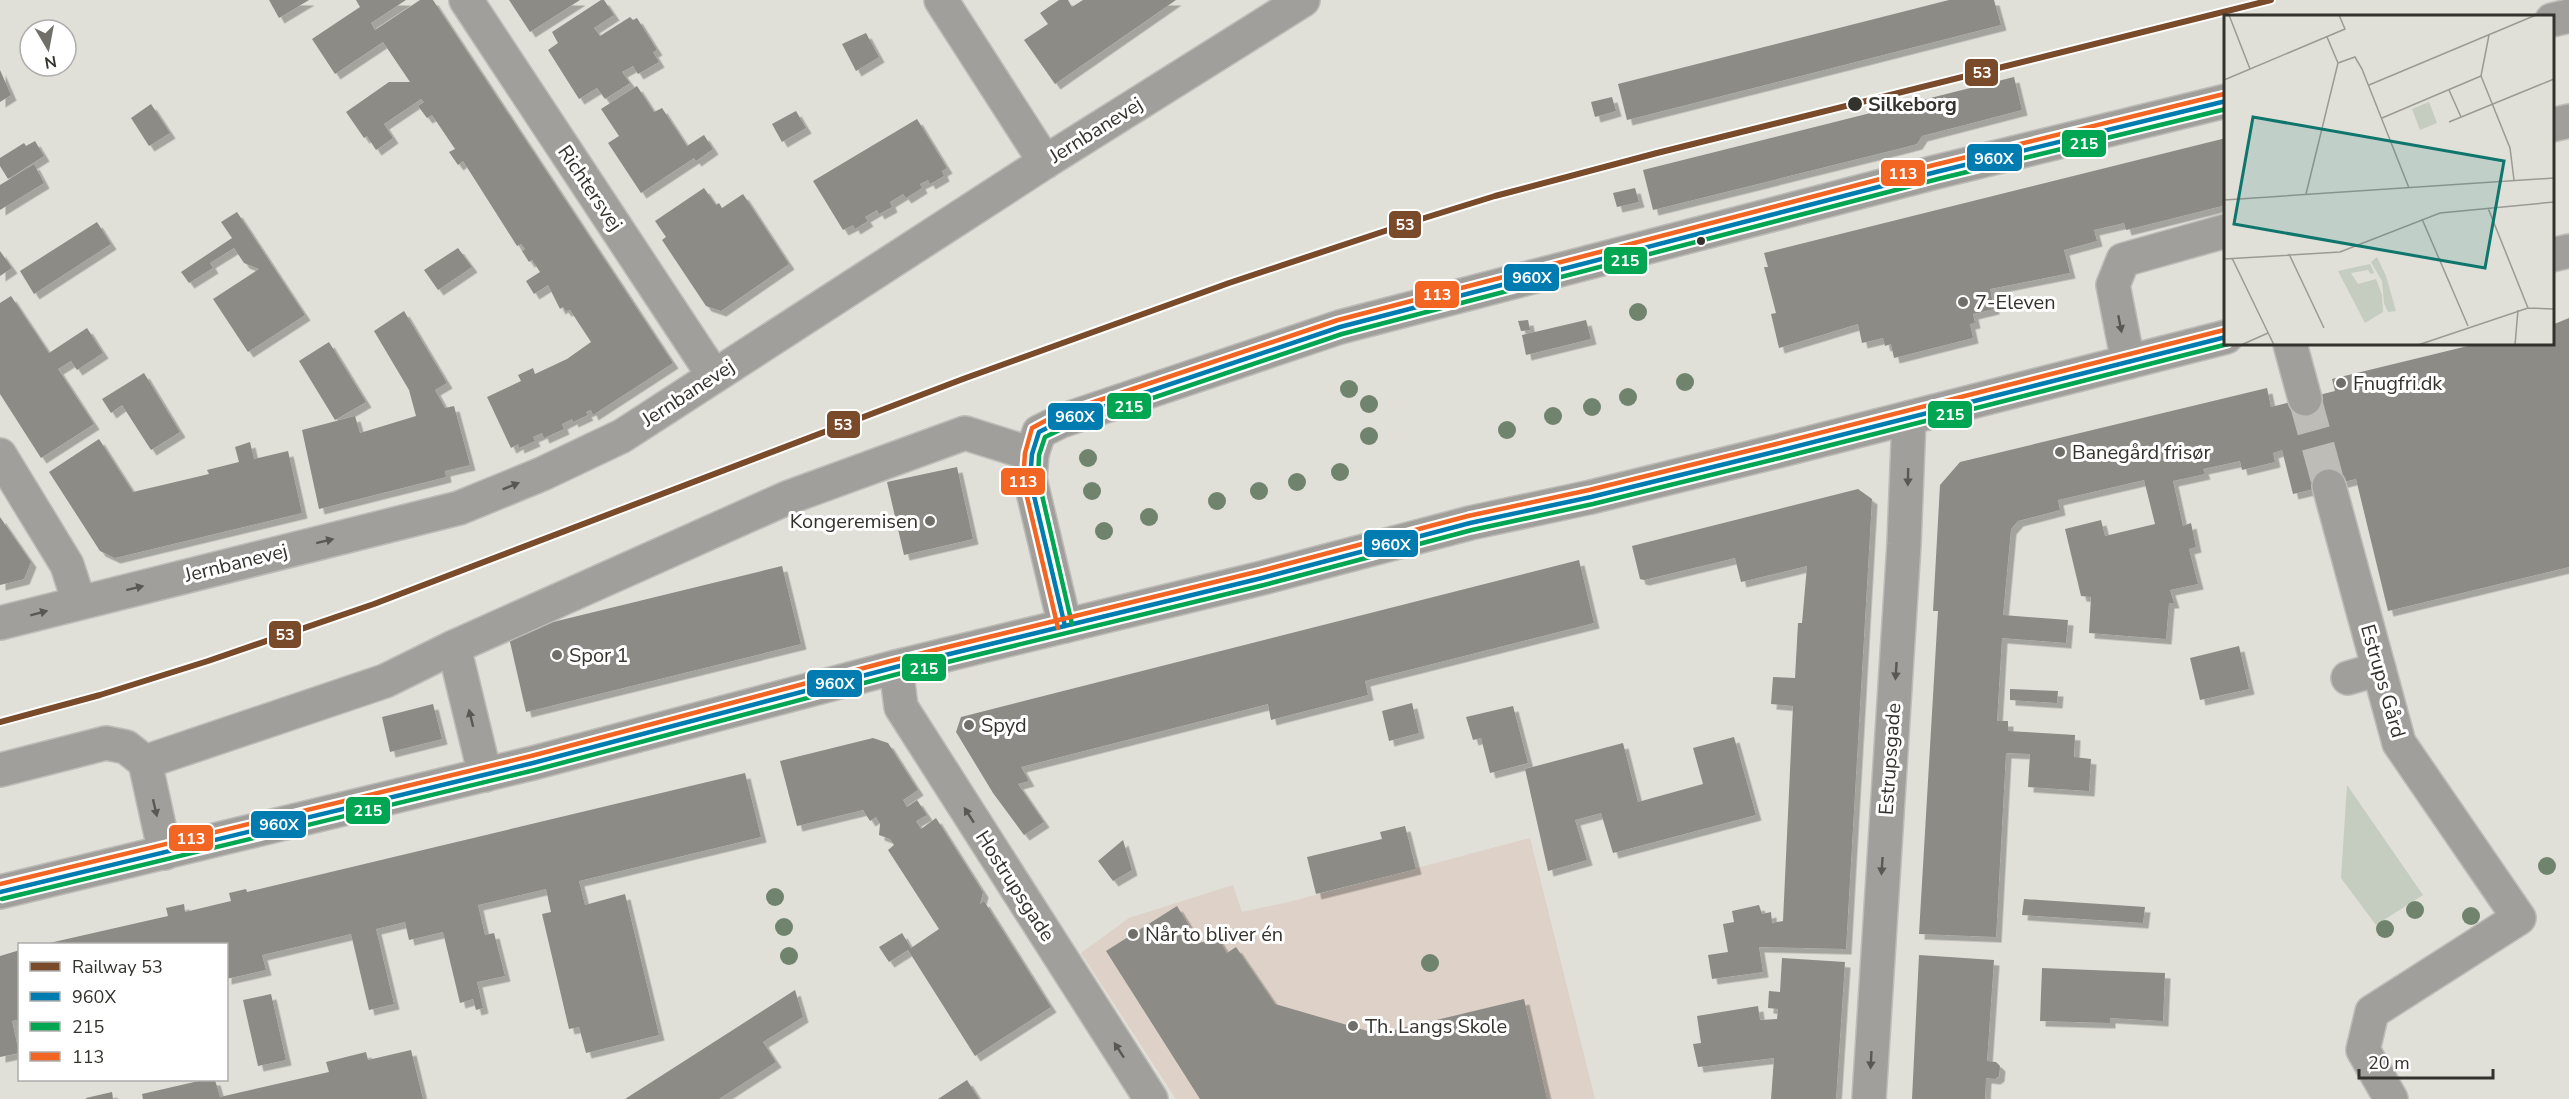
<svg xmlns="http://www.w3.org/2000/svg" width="2569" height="1099" viewBox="0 0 2569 1099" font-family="'Nunito Sans',sans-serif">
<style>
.education{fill:#ddd1c8}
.green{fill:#c4cdc0}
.building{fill:#8c8b86;filter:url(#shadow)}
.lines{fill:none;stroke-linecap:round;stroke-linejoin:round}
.minor-tunnel{stroke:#bdbcb6;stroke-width:33;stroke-dasharray:33 16;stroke-linecap:butt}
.minor-casing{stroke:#bdbcb7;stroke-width:36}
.minor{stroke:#a09f9c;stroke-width:33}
.bus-1-casing{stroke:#fff;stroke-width:9}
.bus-2-casing{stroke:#fff;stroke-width:9}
.bus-3-casing{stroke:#fff;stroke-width:9}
.bus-1{stroke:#007cb0;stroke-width:4.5}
.bus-2{stroke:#00a651;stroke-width:4.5}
.bus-3{stroke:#f26522;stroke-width:4.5}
.rail-1-casing{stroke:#fff;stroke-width:10}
.rail-1{stroke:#7a4b2a;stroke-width:6}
.tree{fill:#70836d}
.oneway{fill:#595854}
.stop-dot{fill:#33322d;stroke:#fff;stroke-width:2}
.poi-dot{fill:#706f69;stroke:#fff;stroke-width:2}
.labels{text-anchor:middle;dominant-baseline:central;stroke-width:6;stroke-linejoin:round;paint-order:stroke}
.stop-label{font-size:20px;font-weight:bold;fill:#33322d;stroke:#fff;text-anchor:start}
.street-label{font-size:20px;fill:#33322d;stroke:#fff}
.poi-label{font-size:20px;fill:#33322d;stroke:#fff;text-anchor:start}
.inset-road{fill:none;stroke:#9b9a94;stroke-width:1.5}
.view{fill:#0f766e;fill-opacity:0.15;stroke:#0f766e;stroke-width:3}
.inset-edge{fill:none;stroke:#33322d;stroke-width:3}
.line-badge{stroke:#fff;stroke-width:2}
.badge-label{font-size:16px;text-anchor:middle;font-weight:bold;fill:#fff}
</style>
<defs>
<filter id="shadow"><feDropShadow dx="5.5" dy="5.5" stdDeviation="0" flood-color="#0004"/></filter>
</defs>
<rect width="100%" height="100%" fill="#e0dfd8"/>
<!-- education -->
<polygon class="education" points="1530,838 1595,1099 1176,1099 1081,953 1129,918 1233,885 1242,912 1289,902"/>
<!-- green -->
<polygon class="green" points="2347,785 2423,895 2376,925 2341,878"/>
<!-- building -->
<g class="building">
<polygon points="269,0 309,0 279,18"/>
<polygon points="356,0 406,0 371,23 375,30 420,0 433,0 673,363 593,415 591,410 586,412 588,415 573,422 572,419 562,424 564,429 544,438 542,433 533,437 535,441 519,448 518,444 511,448 487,397 521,381 518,375 533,368 535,374 567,359 591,342 570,310 566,311 563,307 560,309 548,285 534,294 526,281 540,272 532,260 529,262 522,251 525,249 521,244 517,246 463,161 458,165 449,152 455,149 432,115 427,118 418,106 424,102 421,99 384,124 393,138 376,150 367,136 364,138 346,112 389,82 410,82 383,42 335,74 312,39 360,7"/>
<polygon points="509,0 580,0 530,32"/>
<polygon points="601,0 604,0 614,15 594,28 600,36 630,17 633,20 637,18 657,50 653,52 659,62 638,74 633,66 622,72 630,83 605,99 597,88 579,99 548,50 558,43 552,32"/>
<polygon points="1059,0 1068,0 1072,7 1083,0 1176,0 1055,84 1024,40 1048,24 1040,13"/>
<polygon points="1949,0 1994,0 2001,25 1627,120 1618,84"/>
<polygon points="866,33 879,57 856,71 842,44"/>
<polygon points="0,70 11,95 0,102"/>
<polygon points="2014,77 2022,110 1922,136 1917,144 1902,148 1653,210 1643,170"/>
<polygon points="637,86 654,112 662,108 687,146 704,135 713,149 696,161 694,158 641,193 608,143 619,136 601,109"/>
<polygon points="1612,97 1616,111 1595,117 1591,102"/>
<polygon points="151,104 170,133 149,146 131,118"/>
<polygon points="796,111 806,128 782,142 772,124"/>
<polygon points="917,119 947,168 942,171 944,176 930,184 928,180 920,184 922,188 906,198 903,194 890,202 892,207 879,214 877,210 865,217 868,221 855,229 853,225 843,230 813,181"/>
<polygon points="2226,138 2226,205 2126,230 2124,223 2094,230 2097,241 2064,250 2070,273 1990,289 1994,309 1973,314 1975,323 1970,324 1973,338 1894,358 1891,344 1885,346 1883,338 1862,343 1858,324 1779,348 1771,314 1776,313 1764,267 1768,267 1764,253"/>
<polygon points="35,141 44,156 8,179 0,166 0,158 24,143 26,146"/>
<polygon points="34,164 44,183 0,210 0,185"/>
<polygon points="704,188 716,205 719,203 722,208 743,194 789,264 721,311 706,306 662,240 666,237 655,221"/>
<polygon points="1635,188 1639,202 1617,207 1613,193"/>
<polygon points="237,212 305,315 248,352 213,299 259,269 244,263 234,248 210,263 213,268 189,283 181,272 232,238 221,222"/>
<polygon points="97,222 111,244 34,294 20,271"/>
<polygon points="458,248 472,267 438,290 424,270"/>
<polygon points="0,251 12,268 0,276"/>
<polygon points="11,296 49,353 87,328 103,353 77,370 71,361 58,369 94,424 41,458 0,394 0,303"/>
<polygon points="404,311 447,383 435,390 445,408 454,406 470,465 445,471 446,477 319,509 302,430 355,416 360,433 416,416 409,390 374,331"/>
<polygon points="2569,318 2569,567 2388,611 2356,479 2293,494 2282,450 2273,453 2275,462 2242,470 2240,461 2203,469 2205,474 2173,481 2183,526 2191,523 2196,547 2189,549 2198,584 2170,590 2174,603 2169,603 2166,639 2089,633 2091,597 2081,596 2065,529 2101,520 2105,536 2155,524 2144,480 2058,500 2060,510 2018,521 2011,529 2003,615 2068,620 2066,643 2002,638 1997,721 2008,721 2008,731 2075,735 2074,757 2091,759 2089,791 2028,787 2030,754 2006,753 1996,937 1919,934 1938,611 1933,611 1940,485 1960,462 2267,388 2271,407 2335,391 2332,379 2476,344 2552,344 2552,325"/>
<polygon points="1528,320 1530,330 1521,331 1518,321"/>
<polygon points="1586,320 1591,339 1526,355 1522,335"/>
<polygon points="329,342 366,402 335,420 299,361"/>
<polygon points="144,373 180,432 151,450 122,405 111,413 102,399"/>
<polygon points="99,439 133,492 209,474 207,470 239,462 235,447 250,442 254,459 288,451 302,513 115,558 100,551 49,472"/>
<polygon points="957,467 973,539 904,555 887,482"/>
<polygon points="1858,489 1872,499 1846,949 1759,947 1763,972 1712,979 1708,955 1728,952 1723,924 1734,922 1732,911 1759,905 1762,914 1771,912 1772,923 1783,921 1793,706 1771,704 1773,677 1795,678 1798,623 1802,623 1807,566 1741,582 1735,558 1644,580 1640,579 1632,546"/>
<polygon points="0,517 31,562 24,579 0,585"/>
<polygon points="1579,560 1594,623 1365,681 1368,695 1282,717 1271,720 1268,704 1021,767 1029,781 1018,784 1044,822 1024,835 993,793 956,732 961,717"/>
<polygon points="782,566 801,644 526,712 508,633"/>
<polygon points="2239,646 2249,689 2200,700 2190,658"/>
<polygon points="2010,689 2058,691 2057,703 2010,700"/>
<polygon points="1412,703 1419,733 1389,741 1382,711"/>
<polygon points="433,704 442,739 390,752 382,717"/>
<polygon points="1513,706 1528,763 1490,773 1481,738 1473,740 1466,717"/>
<polygon points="1734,737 1756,815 1613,853 1601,813 1575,820 1587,860 1548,871 1525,769 1623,743 1638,802 1703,784 1693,748"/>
<polygon points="873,738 888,743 918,790 903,800 907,807 917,800 927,815 916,821 921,829 936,818 983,892 980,904 984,901 1051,1007 975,1056 908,950 889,962 879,947 902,933 911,948 939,929 888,850 894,845 890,839 879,835 880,824 876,817 870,821 863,810 797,826 780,761"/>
<polygon points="745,773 761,837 579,881 585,905 625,894 659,1035 586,1053 579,1027 569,1029 542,914 551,912 546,889 478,905 485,935 494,933 505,976 477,982 483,1008 476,1010 473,999 460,1003 443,932 409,940 405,922 376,929 394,1004 369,1010 351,934 262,955 266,970 226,979 226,944 45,944 168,916 166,908 184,904 185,912 231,901 229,893 246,889 249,897 247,892"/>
<polygon points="1405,826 1416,869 1316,894 1307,857 1382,839 1380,832"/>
<polygon points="1123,840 1132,870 1113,881 1098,861"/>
<polygon points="2024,899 2145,907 2143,923 2022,915"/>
<polygon points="1177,906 1200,943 1217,937 1227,953 1236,947 1275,1004 1378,1034 1524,999 1547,1099 1200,1099 1106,951"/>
<polygon points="20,950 20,1019 12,1021 19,1053 0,1057 0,956"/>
<polygon points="1919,955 1994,960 1987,1061 1996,1062 2000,1066 1999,1076 1995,1079 1986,1078 1985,1099 1912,1099"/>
<polygon points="1782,958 1845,962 1836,1099 1771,1099 1774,1058 1698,1067 1693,1044 1701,1043 1697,1016 1758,1006 1760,1020 1777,1019 1778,1009 1768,1008 1769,991 1780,992"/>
<polygon points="2042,968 2165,973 2163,1021 2110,1018 2110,1023 2040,1021"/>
<polygon points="795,990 803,1017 763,1042 776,1062 719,1099 625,1099"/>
<polygon points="271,994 286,1060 258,1066 243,1000"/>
<polygon points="411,1050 423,1099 143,1099 142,1094 203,1080 215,1080 220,1097 329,1072 326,1062 366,1052 368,1060"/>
<polygon points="967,1080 979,1099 938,1099"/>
<polygon points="112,1092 113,1099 86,1099 86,1098"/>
</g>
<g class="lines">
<!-- minor-tunnel -->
<polyline class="minor-tunnel" points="2305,399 2329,486"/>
<defs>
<g id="minor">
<polyline points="466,0 714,376"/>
<polyline points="941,0 1045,162"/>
<polyline points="2552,20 2569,16"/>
<polyline points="2552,125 2569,121"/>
<polyline points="2552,255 2569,251"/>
<polyline points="2290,344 2305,399"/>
<polyline points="2128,362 2113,285 2123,260 2226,231"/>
<polyline points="0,455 67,565 79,602"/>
<polyline points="2329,486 2399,743 2519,918 2372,1012 2363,1050 2391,1099"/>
<polyline points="0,623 459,508 542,474 622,436 1045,162 1303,0"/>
<polyline points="1065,626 1030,479 1032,454 1039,432 1061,421 1340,327 1936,172 2226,101"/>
<polyline points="454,647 485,775"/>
<polyline points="896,667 901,707 1151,1099"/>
<polyline points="2348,678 2379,669"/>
<polyline points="145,762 165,853"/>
<polyline points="0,770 106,743 126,747 145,762 385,681 454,647 787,498 965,433 1032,454"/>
<polyline points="0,892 533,763 896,667 1262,578 1470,523 1591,497 1778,451 2226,337"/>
<polyline points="1869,1099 1904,544 1909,418"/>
</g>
</defs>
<!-- minor casing -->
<use href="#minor" class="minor-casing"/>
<!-- minor -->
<use href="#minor" class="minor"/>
<defs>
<g id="bus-1">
<polyline points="1065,626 1030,479 1032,454 1039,432 1061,421 1340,327 1936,172 2226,101"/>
<polyline points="0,892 533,763 896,667 1262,578 1470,523 1591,497 1778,451 2226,337"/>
</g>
<g id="bus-2">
<polyline points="1072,624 1038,478 1039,455 1045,437 1064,428 1342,334 1938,179 2226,109"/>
<polyline points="2,899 535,770 898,674 1264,585 1472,530 1593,504 1780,458 2228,344"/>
</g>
<g id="bus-3">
<polyline points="1058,628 1023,480 1025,453 1032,428 1058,414 1338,320 1934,165 2224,94"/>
<polyline points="0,884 531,756 894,660 1260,571 1468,516 1589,490 1776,444 2224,330"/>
</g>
</defs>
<!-- bus-1 casing -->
<use href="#bus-1" class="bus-1-casing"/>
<!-- bus-2 casing -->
<use href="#bus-2" class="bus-2-casing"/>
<!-- bus-3 casing -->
<use href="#bus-3" class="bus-3-casing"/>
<!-- bus-1 -->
<use href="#bus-1" class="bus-1"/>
<!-- bus-2 -->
<use href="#bus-2" class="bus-2"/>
<!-- bus-3 -->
<use href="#bus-3" class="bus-3"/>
<defs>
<polyline id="rail-1" points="0,722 100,695 208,661 374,604 963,379 1229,283 1418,220 1495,196 1657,153 2271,0"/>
</defs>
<!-- rail-1 casing -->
<use href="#rail-1" class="rail-1-casing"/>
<!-- rail-1 -->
<use href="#rail-1" class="rail-1"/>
</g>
<!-- trees -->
<g class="tree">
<circle cx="1638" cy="312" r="9"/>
<circle cx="1685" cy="382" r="9"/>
<circle cx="1349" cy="389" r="9"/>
<circle cx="1628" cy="397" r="9"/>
<circle cx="1369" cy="404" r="9"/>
<circle cx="1592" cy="407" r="9"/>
<circle cx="1553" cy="416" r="9"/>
<circle cx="1507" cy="430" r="9"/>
<circle cx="1369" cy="436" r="9"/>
<circle cx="1088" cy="458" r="9"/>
<circle cx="1340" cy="472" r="9"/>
<circle cx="1297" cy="482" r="9"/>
<circle cx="1092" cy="491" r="9"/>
<circle cx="1259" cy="491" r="9"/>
<circle cx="1217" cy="501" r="9"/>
<circle cx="1149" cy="517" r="9"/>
<circle cx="1104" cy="531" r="9"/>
<circle cx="2547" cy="866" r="9"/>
<circle cx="775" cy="897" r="9"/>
<circle cx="2415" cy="910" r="9"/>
<circle cx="2471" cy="916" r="9"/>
<circle cx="784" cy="927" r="9"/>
<circle cx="2385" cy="929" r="9"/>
<circle cx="789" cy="956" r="9"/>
<circle cx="1430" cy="963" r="9"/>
</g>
<!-- one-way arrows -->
<defs><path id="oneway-solid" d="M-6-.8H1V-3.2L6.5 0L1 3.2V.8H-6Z" transform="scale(1.5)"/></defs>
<g class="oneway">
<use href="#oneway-solid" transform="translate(2120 324) rotate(79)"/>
<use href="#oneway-solid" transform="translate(1908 477) rotate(91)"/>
<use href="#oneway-solid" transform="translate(511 486) rotate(-22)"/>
<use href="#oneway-solid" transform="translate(325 541) rotate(-14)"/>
<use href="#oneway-solid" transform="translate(135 588) rotate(-14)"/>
<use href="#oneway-solid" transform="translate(39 613) rotate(-15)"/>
<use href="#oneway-solid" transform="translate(1896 671) rotate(94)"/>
<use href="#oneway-solid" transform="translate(471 718) rotate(-104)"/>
<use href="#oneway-solid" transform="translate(155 808) rotate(77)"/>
<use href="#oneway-solid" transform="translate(969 815) rotate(-123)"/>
<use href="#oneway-solid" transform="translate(1882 866) rotate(94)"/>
<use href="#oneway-solid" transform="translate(1119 1050) rotate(-123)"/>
<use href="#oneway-solid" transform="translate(1871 1060) rotate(93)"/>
</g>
<!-- markers -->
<g class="stop-dot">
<circle cx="1855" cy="104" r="8"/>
<circle cx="1701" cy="241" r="5"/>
</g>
<g class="poi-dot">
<circle cx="1963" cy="302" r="6"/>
<circle cx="2341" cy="383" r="6"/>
<circle cx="2060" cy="452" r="6"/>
<circle cx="930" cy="521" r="6"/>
<circle cx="557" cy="655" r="6"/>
<circle cx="969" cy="725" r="6"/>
<circle cx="1133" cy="934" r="6"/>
<circle cx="1353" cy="1026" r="6"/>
</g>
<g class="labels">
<!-- stop labels -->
<g class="stop-label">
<text x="1868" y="104">Silkeborg</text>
</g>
<!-- street labels -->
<g class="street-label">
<text transform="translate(1096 130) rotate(-32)">Jernbanevej</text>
<text transform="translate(590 188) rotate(56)">Richtersvej</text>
<text transform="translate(688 393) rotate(-33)">Jernbanevej</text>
<text transform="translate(236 563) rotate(-14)">Jernbanevej</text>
<text transform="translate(2383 681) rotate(74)">Estrups Gård</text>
<text transform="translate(1890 759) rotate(-86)">Estrupsgade</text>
<text transform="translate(1015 886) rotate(57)">Hostrupsgade</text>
</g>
<!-- poi labels -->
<g class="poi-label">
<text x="1975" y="302">7-Eleven</text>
<text x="2353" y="383">Fnugfri.dk</text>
<text x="2072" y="452">Banegård frisør</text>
<text x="918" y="521" text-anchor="end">Kongeremisen</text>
<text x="569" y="655">Spor 1</text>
<text x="981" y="725">Spyd</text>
<text x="1145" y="934">Når to bliver én</text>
<text x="1365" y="1026">Th. Langs Skole</text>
</g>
</g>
<!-- overview -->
<g transform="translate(2224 15)">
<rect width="330" height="330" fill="#e0dfd8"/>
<path d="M205,87L213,108L196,115L188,94ZM153,242L162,261L172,296L164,297L160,288L158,266L147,247ZM146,249L150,258L147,259L144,255L127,258L134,269L152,264L158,280L159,297L141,308L114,256Z" fill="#c4cdc0"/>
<path class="inset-road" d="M5,0L26,54M265,20L257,61L286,133L290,165M114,48L131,42L138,54L185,173M0,65L121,14L115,0M145,70L312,0M225,75L237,102M158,103L257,61M225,107L330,64M82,179L114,48L103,22M0,185L330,163M264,193L304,293M198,204L244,311M65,239L100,313M8,243L50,330M0,244L116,237L216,198L330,187M17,330L44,318M194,330L304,293L330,294M291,330L294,295"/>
<path class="view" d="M29,102L280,146L261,253L10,209Z"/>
<rect width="330" height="330" class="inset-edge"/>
</g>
<g class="line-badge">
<rect x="1964" y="58" width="35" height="29" rx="6" fill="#7a4b2a"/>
<rect x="2061" y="129" width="46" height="29" rx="6" fill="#00a651"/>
<rect x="1966" y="143" width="57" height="29" rx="6" fill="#007cb0"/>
<rect x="1880" y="159" width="46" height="28" rx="6" fill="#f26522"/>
<rect x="1388" y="210" width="34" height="29" rx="6" fill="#7a4b2a"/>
<rect x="1603" y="246" width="45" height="29" rx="6" fill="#00a651"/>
<rect x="1503" y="263" width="57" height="29" rx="6" fill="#007cb0"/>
<rect x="1414" y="280" width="46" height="29" rx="6" fill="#f26522"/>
<rect x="1106" y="392" width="46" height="28" rx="6" fill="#00a651"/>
<rect x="1927" y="400" width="46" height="29" rx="6" fill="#00a651"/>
<rect x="1047" y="402" width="57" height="29" rx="6" fill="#007cb0"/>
<rect x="826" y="410" width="35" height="29" rx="6" fill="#7a4b2a"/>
<rect x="1000" y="467" width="46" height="29" rx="6" fill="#f26522"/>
<rect x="1363" y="529" width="56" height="29" rx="6" fill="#007cb0"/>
<rect x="268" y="620" width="34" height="29" rx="6" fill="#7a4b2a"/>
<rect x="901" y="653" width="46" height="29" rx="6" fill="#00a651"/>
<rect x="806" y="669" width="57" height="29" rx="6" fill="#007cb0"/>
<rect x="345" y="796" width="46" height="29" rx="6" fill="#00a651"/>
<rect x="250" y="810" width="57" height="29" rx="6" fill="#007cb0"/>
<rect x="168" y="824" width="46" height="28" rx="6" fill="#f26522"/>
</g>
<g class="badge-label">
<text x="1982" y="78">53</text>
<text x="2084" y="149">215</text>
<text x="1994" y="164">960X</text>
<text x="1903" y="179">113</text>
<text x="1405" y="230">53</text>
<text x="1625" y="266">215</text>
<text x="1532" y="283">960X</text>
<text x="1437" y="300">113</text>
<text x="1129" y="412">215</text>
<text x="1950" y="420">215</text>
<text x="1075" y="422">960X</text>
<text x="843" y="430">53</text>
<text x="1023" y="487">113</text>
<text x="1391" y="550">960X</text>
<text x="285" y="640">53</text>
<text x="924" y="674">215</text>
<text x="835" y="689">960X</text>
<text x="368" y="816">215</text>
<text x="279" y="830">960X</text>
<text x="191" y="844">113</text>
</g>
<!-- legend -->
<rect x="18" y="943" width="210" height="138" fill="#ffffff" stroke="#adadab" stroke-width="1.5"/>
<rect x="30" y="962" width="30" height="9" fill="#7a4b2a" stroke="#adadab" stroke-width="1.5"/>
<text x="72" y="973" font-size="18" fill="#33322d">Railway 53</text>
<rect x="30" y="992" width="30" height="9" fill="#007cb0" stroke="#adadab" stroke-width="1.5"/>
<text x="72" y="1003" font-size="18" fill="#33322d">960X</text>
<rect x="30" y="1022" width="30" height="9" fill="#00a651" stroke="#adadab" stroke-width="1.5"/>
<text x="72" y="1033" font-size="18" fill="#33322d">215</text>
<rect x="30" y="1052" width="30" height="9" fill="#f26522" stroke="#adadab" stroke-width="1.5"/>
<text x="72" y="1063" font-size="18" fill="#33322d">113</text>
<!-- north arrow -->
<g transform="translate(48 48) rotate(170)"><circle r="28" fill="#ffffff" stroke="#adadab" stroke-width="1.5"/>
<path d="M0-4.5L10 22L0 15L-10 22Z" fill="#706f69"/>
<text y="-9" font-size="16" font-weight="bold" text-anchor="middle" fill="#33322d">N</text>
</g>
<!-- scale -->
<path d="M2359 1069v9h134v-9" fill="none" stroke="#33322d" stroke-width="3"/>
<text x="2368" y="1069" font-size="18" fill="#33322d" stroke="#ffffff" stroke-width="4.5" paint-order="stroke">20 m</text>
</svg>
